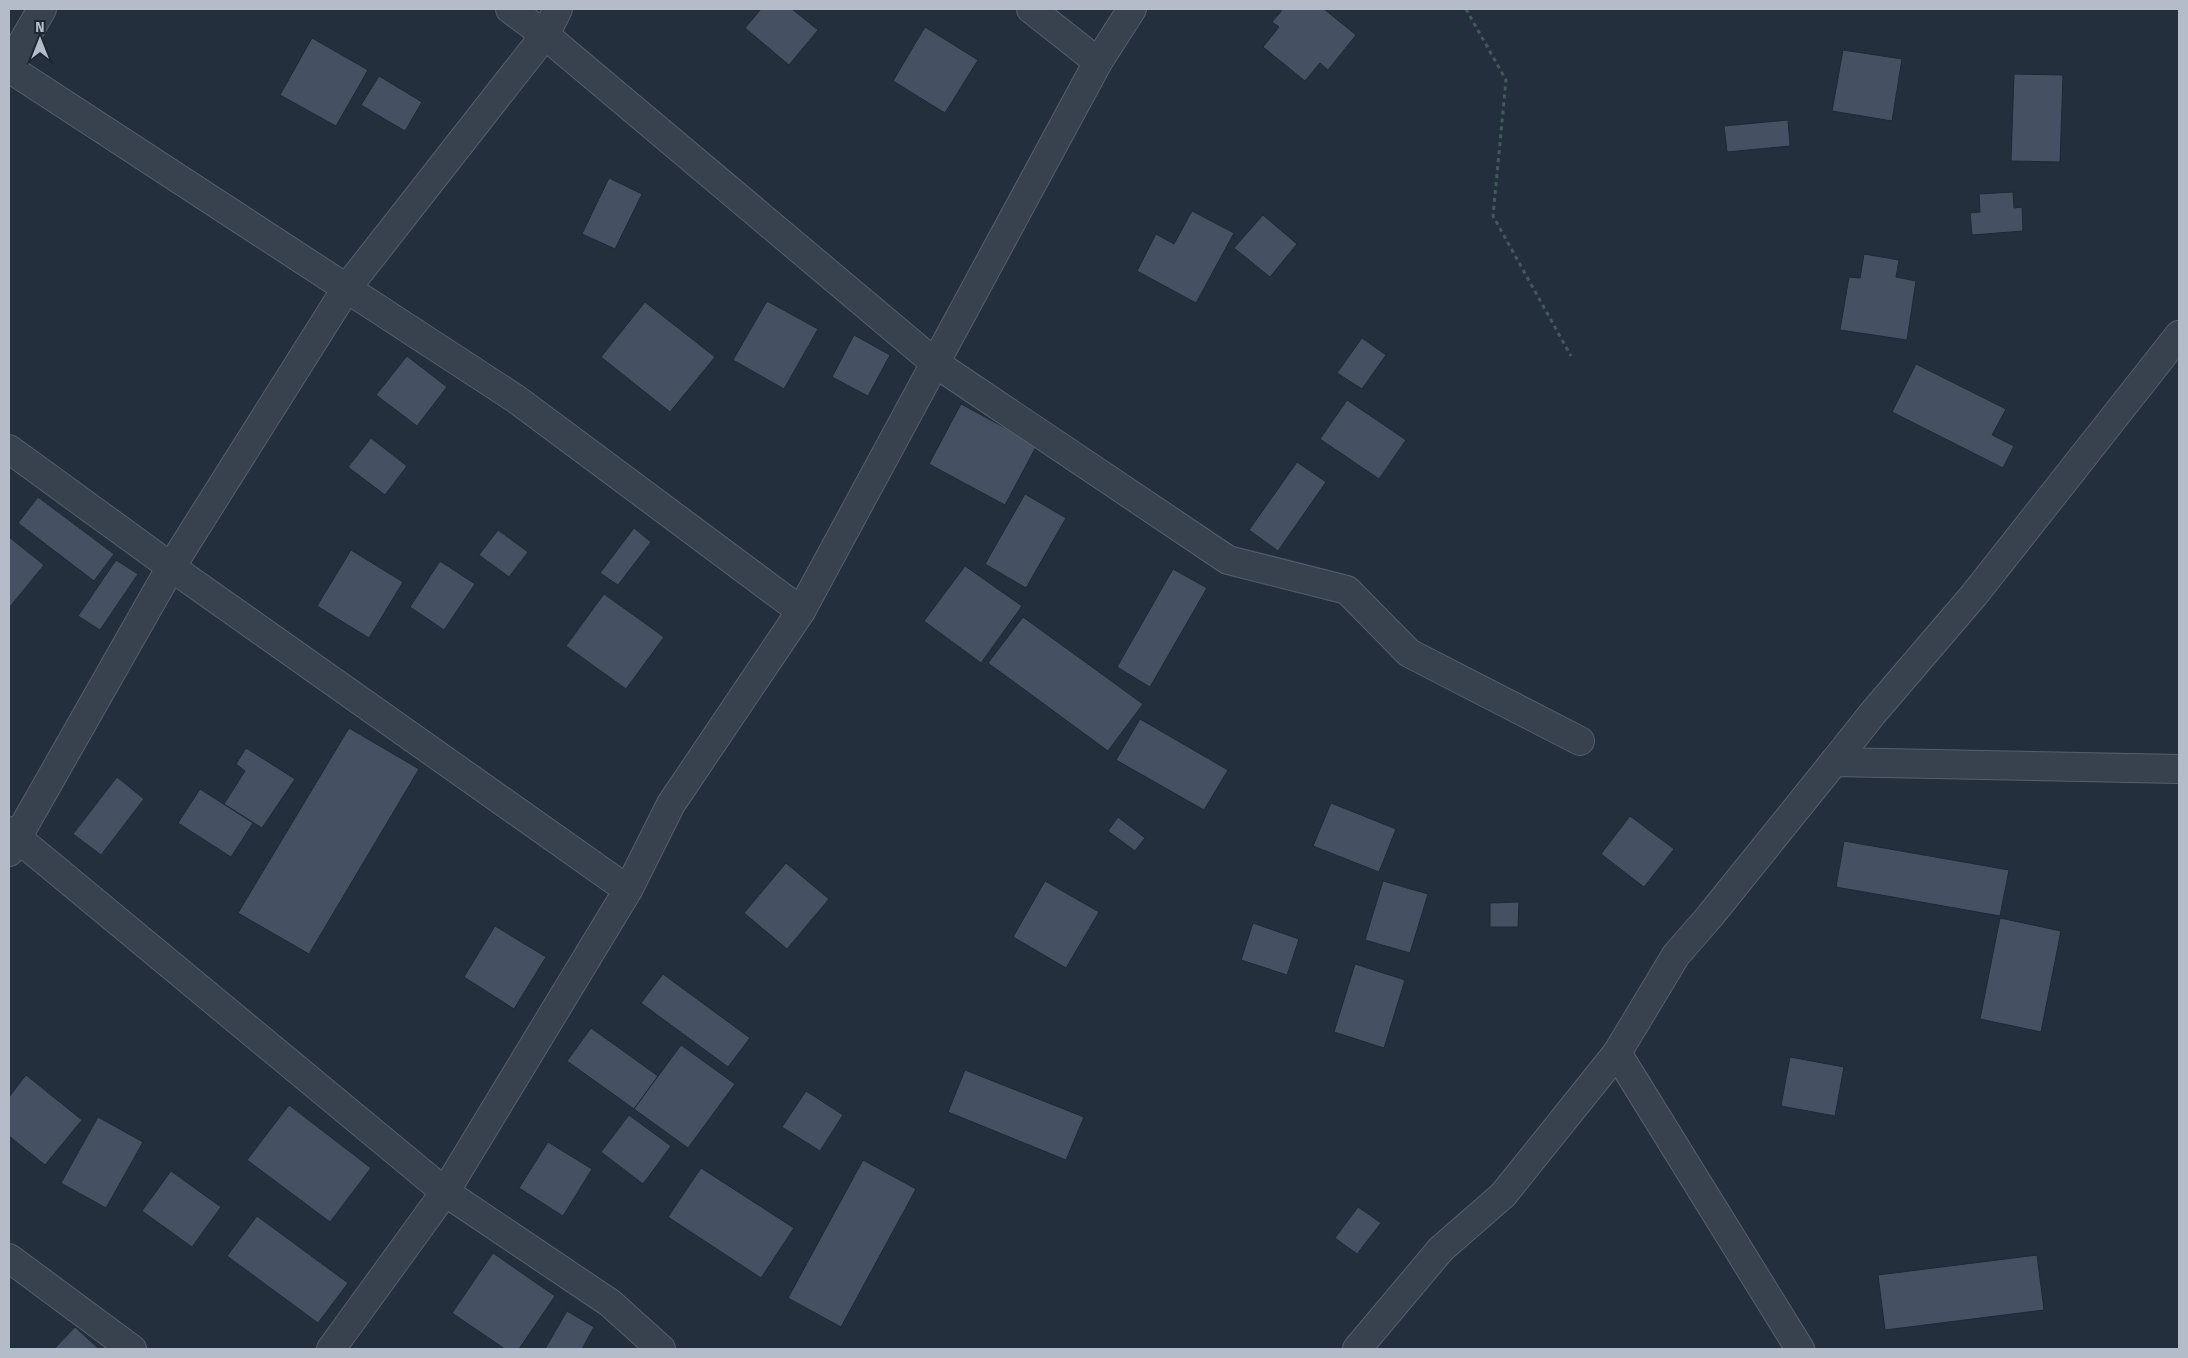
<svg xmlns="http://www.w3.org/2000/svg" width="2188" height="1358" viewBox="0 0 2188 1358" font-family="'Fira Sans',sans-serif">
<style>
.building{fill:#455162;stroke:#1f2835}
.lines{fill:none;stroke-linecap:round;stroke-linejoin:round}
.street-casing{stroke:#565f6c;stroke-width:30}
.path{stroke:#44595c;stroke-width:3;stroke-dasharray:4 4;stroke-linecap:butt}
.street{stroke:#38414e;stroke-width:28}
</style>
<rect width="100%" height="100%" fill="#242f3e"/>
<!-- building -->
<g class="building">
<polygon points="761,9 792,9 818,30 789,65 745,28"/>
<polygon points="1283,9 1324,9 1356,35 1328,70 1320,63 1305,81 1263,47 1279,27 1272,22"/>
<polygon points="925,27 978,60 945,113 893,81"/>
<polygon points="312,38 368,70 336,126 280,95"/>
<polygon points="1843,50 1902,59 1892,121 1832,111"/>
<polygon points="2014,74 2063,75 2060,162 2011,161"/>
<polygon points="379,76 422,102 405,131 361,105"/>
<polygon points="1788,120 1790,146 1727,152 1724,126"/>
<polygon points="609,178 642,194 615,249 582,234"/>
<polygon points="2013,192 2014,208 2022,207 2023,231 1972,235 1970,213 1980,212 1979,194"/>
<polygon points="1192,211 1234,233 1196,303 1137,271 1156,234 1174,244"/>
<polygon points="1263,215 1297,244 1270,277 1234,248"/>
<polygon points="1864,254 1899,260 1896,277 1916,281 1907,340 1840,330 1849,277 1860,278"/>
<polygon points="767,301 818,329 784,389 733,360"/>
<polygon points="645,302 715,357 670,412 601,357"/>
<polygon points="854,335 890,355 868,396 832,377"/>
<polygon points="1362,338 1386,355 1362,389 1337,373"/>
<polygon points="407,356 447,387 417,426 376,395"/>
<polygon points="1916,364 2006,409 1992,435 2014,446 2003,468 1892,412"/>
<polygon points="1347,400 1406,440 1379,479 1320,439"/>
<polygon points="961,404 1037,445 1005,505 929,464"/>
<polygon points="371,438 407,466 385,495 348,467"/>
<polygon points="1297,462 1326,482 1278,551 1249,530"/>
<polygon points="1025,494 1066,518 1026,588 985,564"/>
<polygon points="38,497 114,554 94,581 18,523"/>
<polygon points="634,528 651,542 618,585 600,573"/>
<polygon points="498,530 528,552 509,577 479,555"/>
<polygon points="9,537 44,565 9,608"/>
<polygon points="351,550 403,582 369,638 317,606"/>
<polygon points="116,560 138,574 100,630 78,616"/>
<polygon points="440,561 475,584 444,630 410,607"/>
<polygon points="965,566 1022,606 981,663 924,621"/>
<polygon points="1173,569 1207,588 1150,687 1117,667"/>
<polygon points="604,594 664,637 626,689 566,646"/>
<polygon points="1023,617 1143,704 1108,751 988,663"/>
<polygon points="1140,719 1228,770 1204,810 1116,760"/>
<polygon points="349,728 419,769 309,954 238,913"/>
<polygon points="246,748 295,779 262,828 224,804 245,771 236,764"/>
<polygon points="117,777 144,799 101,855 73,834"/>
<polygon points="200,789 253,823 231,857 178,823"/>
<polygon points="1331,803 1396,829 1379,872 1313,846"/>
<polygon points="1630,816 1674,849 1644,887 1601,854"/>
<polygon points="1118,817 1145,838 1135,851 1108,831"/>
<polygon points="1844,841 2009,870 2000,916 1836,887"/>
<polygon points="786,863 829,899 787,949 744,913"/>
<polygon points="1045,881 1099,912 1066,968 1013,937"/>
<polygon points="1383,881 1428,894 1410,953 1365,940"/>
<polygon points="1519,902 1518,927 1490,927 1490,903"/>
<polygon points="2000,918 2061,931 2041,1032 1980,1019"/>
<polygon points="1253,923 1299,939 1287,975 1241,960"/>
<polygon points="495,926 546,957 514,1009 464,977"/>
<polygon points="1355,964 1405,980 1384,1048 1334,1032"/>
<polygon points="663,974 750,1038 728,1067 641,1003"/>
<polygon points="591,1028 658,1076 634,1109 567,1061"/>
<polygon points="681,1045 735,1084 688,1148 634,1109"/>
<polygon points="1790,1057 1844,1067 1835,1116 1781,1106"/>
<polygon points="965,1070 1084,1117 1066,1160 948,1112"/>
<polygon points="26,1075 82,1120 45,1165 9,1136 9,1097"/>
<polygon points="806,1091 843,1115 820,1151 782,1127"/>
<polygon points="289,1105 371,1168 330,1222 247,1160"/>
<polygon points="629,1115 671,1146 643,1184 601,1152"/>
<polygon points="98,1117 143,1142 106,1208 61,1183"/>
<polygon points="548,1142 592,1169 563,1216 519,1188"/>
<polygon points="863,1160 916,1189 841,1327 788,1298"/>
<polygon points="701,1168 794,1228 761,1278 668,1217"/>
<polygon points="171,1171 221,1207 192,1247 142,1211"/>
<polygon points="1358,1207 1381,1223 1357,1254 1335,1238"/>
<polygon points="257,1216 348,1283 318,1323 227,1256"/>
<polygon points="493,1253 555,1296 519,1349 505,1349 452,1313"/>
<polygon points="2037,1255 2044,1310 1885,1330 1878,1275"/>
<polygon points="567,1311 594,1327 582,1349 545,1349"/>
<polygon points="75,1327 99,1349 54,1349"/>
</g>
<g class="lines">
<defs>
<g id="street">
<polyline points="510,9 545,35 935,363 1228,560 1347,590 1409,653 1580,741"/>
<polyline points="1031,9 1098,62"/>
<polyline points="9,66 42,9"/>
<polyline points="9,68 516,399 801,611"/>
<polyline points="9,449 171,567 628,890"/>
<polyline points="1834,762 1873,713 1974,595 2179,335"/>
<polyline points="9,831 445,1192 610,1303 661,1349"/>
<polyline points="9,852 171,567 346,289 545,35 558,9"/>
<polyline points="1617,1053 1800,1349"/>
<polyline points="9,1258 132,1349"/>
<polyline points="331,1349 445,1192 628,890 671,804 801,611 1098,62 1132,9"/>
<polyline points="1357,1349 1441,1249 1503,1195 1617,1053 1676,955 1710,916 1834,762 2179,769"/>
</g>
</defs>
<!-- street casing -->
<use href="#street" class="street-casing"/>
<!-- path -->
<polyline class="path" points="1466,9 1506,80 1493,216 1571,356"/>
<!-- street -->
<use href="#street" class="street"/>
</g>
<!-- border -->
<rect width="2188" height="1358" fill="none" stroke="#b4bcc9" stroke-width="20"/>
<!-- north arrow -->
<g transform="translate(40 40)" stroke="#1d2633" stroke-width="4" paint-order="stroke">
<path d="M0-4L9 19L0 12L-9 19Z" fill="#b4bcc9"/>
<text y="-8" font-size="14" font-weight="bold" text-anchor="middle" fill="#b4bcc9">N</text>
</g>
</svg>
